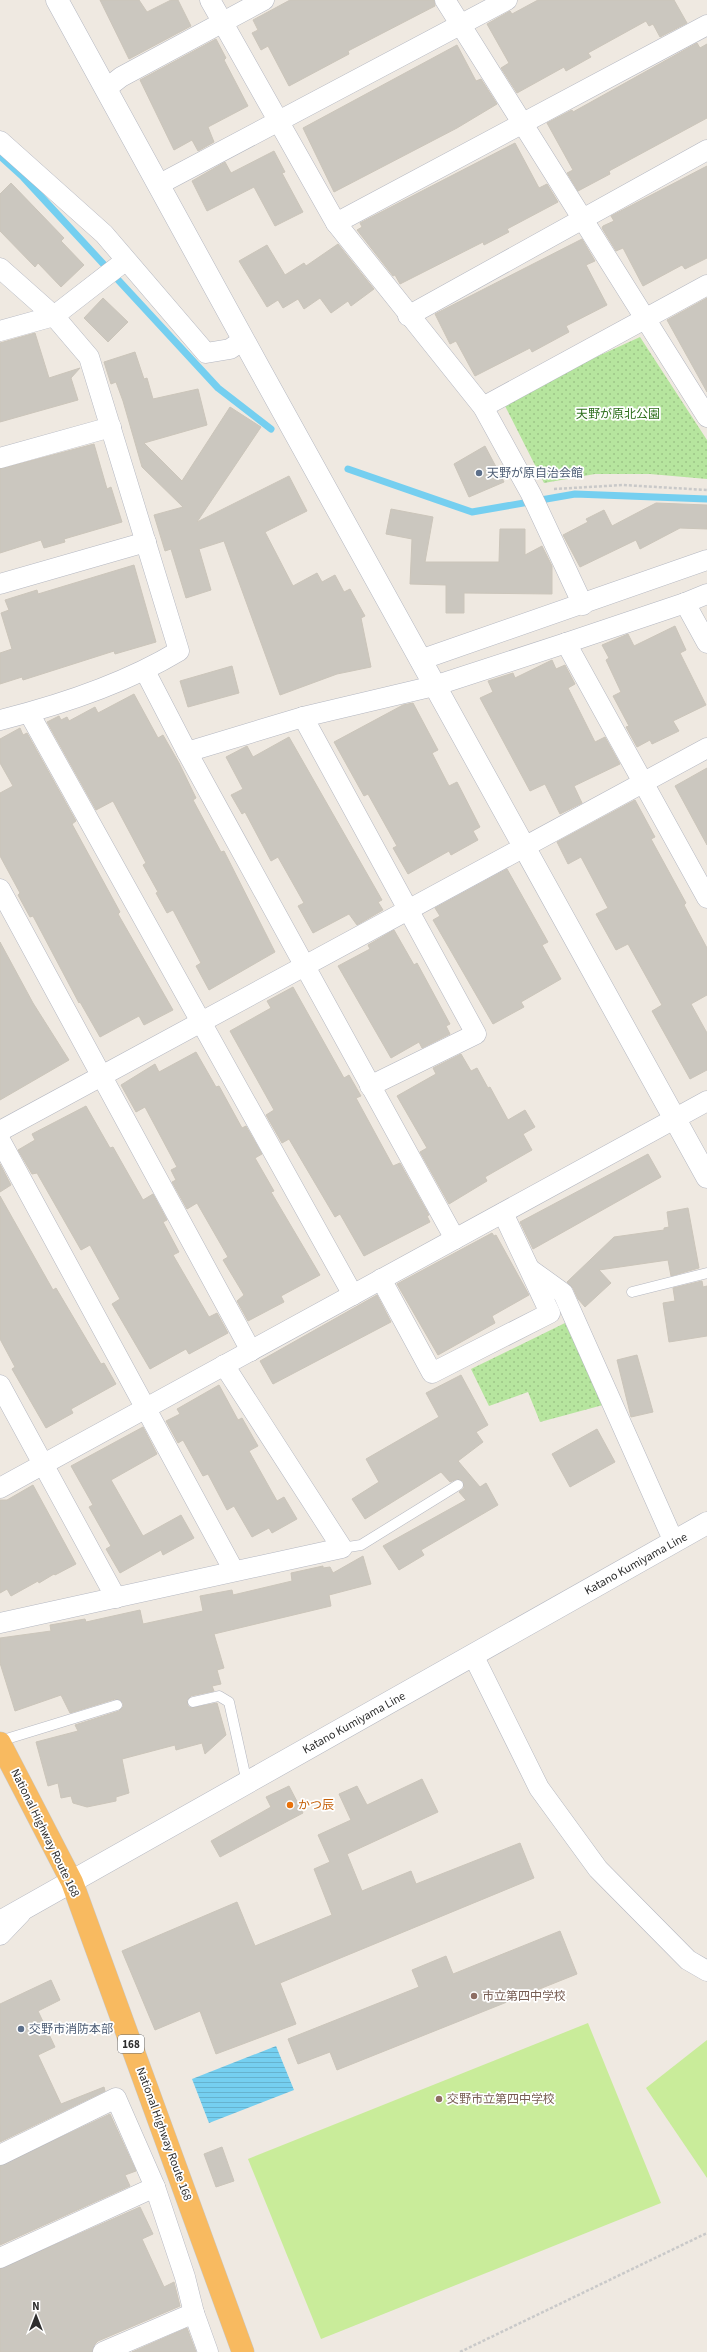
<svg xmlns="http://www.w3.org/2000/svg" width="707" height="2352" viewBox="0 0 707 2352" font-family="'Source Sans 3','Noto Sans JP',sans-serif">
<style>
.grass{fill:url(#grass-dots)}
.pitch{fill:#c9ec9a}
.water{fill:url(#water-rules)}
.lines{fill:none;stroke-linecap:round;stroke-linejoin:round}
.stream{stroke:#75cff0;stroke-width:7}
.building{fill:#cbc7bf;stroke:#cbc5ba}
.service-casing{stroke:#b4b7c1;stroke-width:11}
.minor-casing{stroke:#b4b7c1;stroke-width:21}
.tertiary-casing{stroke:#b4b7c1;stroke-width:23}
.secondary-casing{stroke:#b4b7c1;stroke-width:23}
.trunk-casing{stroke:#c9c9c9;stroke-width:23}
.path{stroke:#c9c9c9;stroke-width:2.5;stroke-dasharray:3 2;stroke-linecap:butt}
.service{stroke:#fff;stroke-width:10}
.minor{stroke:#fff;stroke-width:20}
.tertiary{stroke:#fff;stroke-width:22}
.secondary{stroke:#fff;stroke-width:22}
.trunk{stroke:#f8ba60;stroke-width:22}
.service-dot{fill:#5c6f8a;stroke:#fff;stroke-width:1.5}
.food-dot{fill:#e8710a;stroke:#fff;stroke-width:1.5}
.education-dot{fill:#8d6e63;stroke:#fff;stroke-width:1.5}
.labels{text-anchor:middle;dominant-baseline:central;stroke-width:3.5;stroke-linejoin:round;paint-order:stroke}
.shield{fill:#fff;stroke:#6d6d6d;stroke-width:1}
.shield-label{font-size:11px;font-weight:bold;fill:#2e2e2e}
.park-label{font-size:12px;fill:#2c6e1b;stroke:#fff}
.service-label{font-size:12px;fill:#4e5e75;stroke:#fff;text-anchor:start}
.street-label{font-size:12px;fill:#2e2e2e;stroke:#fff}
.food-label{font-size:12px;fill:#c56008;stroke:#fff;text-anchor:start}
.education-label{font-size:12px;fill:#785e54;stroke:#fff;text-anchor:start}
</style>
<defs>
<pattern id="grass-dots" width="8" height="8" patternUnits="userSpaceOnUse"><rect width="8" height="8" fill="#b6e59e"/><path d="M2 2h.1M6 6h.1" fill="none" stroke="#9dc588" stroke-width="1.8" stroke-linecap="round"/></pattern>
<pattern id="water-rules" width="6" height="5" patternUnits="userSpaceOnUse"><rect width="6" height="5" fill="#75cff0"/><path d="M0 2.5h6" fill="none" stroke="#66b2ce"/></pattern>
</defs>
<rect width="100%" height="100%" fill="#efe9e1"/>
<!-- grass -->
<g class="grass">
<polygon points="640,337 707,440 707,479 650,474 595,474 544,483 502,400"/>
<polygon points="565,1323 603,1405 540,1422 528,1392 489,1406 471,1369"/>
</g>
<!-- pitch -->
<g class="pitch">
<polygon points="588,2023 661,2203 321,2339 248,2159"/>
<polygon points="707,2040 707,2178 646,2088"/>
</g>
<!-- water -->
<polygon class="water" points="276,2046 294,2090 209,2123 192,2079"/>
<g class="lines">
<!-- stream -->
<g class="stream">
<polyline points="0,156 23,177 218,388 271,429"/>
<polyline points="348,469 472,512 575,494 707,499"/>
</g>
</g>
<!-- building -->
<g class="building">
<polygon points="100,0 139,0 147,12 171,0 178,0 191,26 129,59"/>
<polygon points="290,0 434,0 435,6 348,51 349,54 289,86 268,46 261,50 252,33 258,30 253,20"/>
<polygon points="538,0 674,0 687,23 660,37 653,24 649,26 646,21 588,53 591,57 566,71 564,67 517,93 501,68 509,63 487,24 510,11 512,14"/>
<polygon points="216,39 226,58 224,60 248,106 208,127 214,142 198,151 192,140 174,150 140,80"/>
<polygon points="697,43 700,48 707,44 707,118 609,171 610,174 578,191 567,173 573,170 547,123 572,110 573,112"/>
<polygon points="457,45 476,81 481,79 497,104 457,128 334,192 303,128"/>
<polygon points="515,143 539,188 547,184 558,202 507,229 509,232 484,245 483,242 400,284 395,275 393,276 357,230 362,227 360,223"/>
<polygon points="274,151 285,172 282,173 303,212 275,226 254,187 207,211 192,181 225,162 231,173"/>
<polygon points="707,166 707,258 685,269 682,265 643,286 623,248 616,251 602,228 603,226 614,221 611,216"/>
<polygon points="11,183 64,238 61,241 84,265 61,287 38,263 35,267 0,231 0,194"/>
<polygon points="582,239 595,261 586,265 607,305 566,326 569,332 532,352 530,348 475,376 456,341 450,344 435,314"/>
<polygon points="338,244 374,289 351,306 348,301 331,313 320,298 304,309 298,299 283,308 278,300 267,307 239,261 267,245 285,275 304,263 306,266"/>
<polygon points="103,298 128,322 108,342 84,318"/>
<polygon points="707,298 707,392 667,320"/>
<polygon points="35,333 49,378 80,368 71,378 78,400 0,422 0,343"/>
<polygon points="135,352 144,379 147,378 153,399 198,389 207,425 144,443 182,481 230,407 261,427 197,522 289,476 307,511 265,532 293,586 317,573 322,582 335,575 344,592 350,589 365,616 361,618 371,667 337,674 280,695 224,541 199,549 211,590 186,598 171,549 165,551 154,515 183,507 142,467 123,401 116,382 111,384 104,362"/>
<polygon points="94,444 107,489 111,487 122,522 64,539 65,542 44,548 41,540 0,553 0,469"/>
<polygon points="485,446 504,482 469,497 454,464"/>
<polygon points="656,503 707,505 707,529 680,528 640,549 636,540 580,567 563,535 588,522 586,519 604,510 612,526"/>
<polygon points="391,509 433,517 425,562 499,562 500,529 525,529 525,555 542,546 552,566 552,594 464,593 464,613 446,613 446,585 410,584 412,539 386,534"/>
<polygon points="134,565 156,642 115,654 114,651 23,680 22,677 0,684 0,653 12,649 1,613 9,610 5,600 37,590 38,594"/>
<polygon points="675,626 686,650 680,653 706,705 673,721 679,731 652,744 650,740 637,747 626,727 629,726 613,696 621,692 606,660 609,658 602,645 628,634 634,646"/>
<polygon points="552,660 556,669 565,665 575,684 568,688 595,742 605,737 620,764 574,786 582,803 560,814 545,784 530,791 480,698 493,692 488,681 513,673 515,678"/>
<polygon points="232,666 239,693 188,707 180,681"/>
<polygon points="134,694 158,738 163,735 179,763 196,798 193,800 221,852 224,851 275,952 209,990 196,966 201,963 173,910 167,913 156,893 158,892 143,865 146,863 113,801 96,810 47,722 59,716 61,720 67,717 69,721 95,707 98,713"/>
<polygon points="413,703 438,750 432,753 449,786 457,782 480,827 473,831 478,840 451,855 449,851 408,874 393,848 397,846 368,794 364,796 334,742 403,705"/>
<polygon points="20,728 23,735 27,733 76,821 72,824 120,912 118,914 173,1010 144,1025 139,1016 100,1037 80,1002 79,1003 33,916 30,917 18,895 20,893 0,856 0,793 13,786 0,763 0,739"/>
<polygon points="289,737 382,900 378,902 383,910 357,925 349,914 313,933 298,906 304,903 278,857 271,861 245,812 242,814 231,795 243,789 226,757 247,746 253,757"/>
<polygon points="707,768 707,845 675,786"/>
<polygon points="635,800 655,837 651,839 686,903 684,905 707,948 707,995 691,1004 707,1033 707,1070 690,1079 652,1011 662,1005 628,944 616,950 596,914 608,908 581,857 568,864 557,842"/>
<polygon points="507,869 548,942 542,945 561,979 521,1002 524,1007 493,1024 433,920 440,916 435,908"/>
<polygon points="394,930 414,965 417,963 450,1024 446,1026 450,1034 422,1048 419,1042 391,1058 338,966 370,949 368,945"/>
<polygon points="0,942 33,1003 69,1060 0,1100"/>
<polygon points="293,987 344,1078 349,1075 361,1096 356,1098 393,1166 400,1163 429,1215 427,1216 430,1222 364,1256 340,1214 335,1217 289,1139 282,1143 266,1115 274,1110 230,1031 271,1008 267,1001"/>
<polygon points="196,1052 216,1087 219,1086 242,1128 246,1126 262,1154 255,1158 274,1191 271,1192 320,1275 281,1296 284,1302 248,1321 237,1301 244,1295 223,1260 228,1257 197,1203 187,1209 172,1182 176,1180 171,1170 177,1167 145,1107 136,1112 121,1085 155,1064 159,1072"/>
<polygon points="461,1054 471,1071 477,1068 488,1088 490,1087 508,1120 525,1110 535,1127 523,1134 532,1150 485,1177 487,1181 449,1204 420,1152 427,1148 397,1096 436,1074 433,1068"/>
<polygon points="86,1106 110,1148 113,1147 143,1200 153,1194 167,1220 163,1222 179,1252 173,1255 209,1317 217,1313 228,1333 189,1354 186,1349 150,1369 112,1304 120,1299 90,1245 81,1250 37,1173 32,1174 18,1150 35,1140 32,1134"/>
<polygon points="648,1154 661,1177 533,1249 520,1222"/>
<polygon points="0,1164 11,1185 0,1192"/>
<polygon points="0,1196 53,1290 56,1288 101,1364 104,1363 116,1384 71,1409 73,1413 46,1428 12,1369 15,1367 0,1339"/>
<polygon points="688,1208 699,1268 671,1276 668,1260 599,1270 611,1283 585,1307 578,1299 573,1288 567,1282 614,1237 664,1230 664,1228 669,1227 667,1212"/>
<polygon points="492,1233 494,1236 496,1235 529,1295 492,1316 495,1323 438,1355 397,1284"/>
<polygon points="702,1281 703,1287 707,1286 707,1336 669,1342 663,1303 675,1301 673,1288"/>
<polygon points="377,1295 391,1322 273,1384 260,1361"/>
<polygon points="637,1355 653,1412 631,1417 617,1360"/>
<polygon points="461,1375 488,1425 476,1432 483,1442 458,1461 480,1487 486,1483 498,1505 421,1550 424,1555 399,1570 383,1546 466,1500 459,1492 464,1488 463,1481 457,1479 450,1482 441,1472 365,1519 352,1499 379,1482 366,1459 439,1417 426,1393"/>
<polygon points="219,1385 238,1420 242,1418 258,1446 249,1451 277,1501 284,1497 297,1519 272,1533 269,1528 252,1537 234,1506 227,1510 208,1474 203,1476 183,1440 178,1443 166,1421 180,1414 177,1409"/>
<polygon points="143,1427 157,1454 111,1480 143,1536 181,1515 194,1538 163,1555 161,1550 120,1573 106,1549 111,1546 89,1507 93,1505 71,1466"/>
<polygon points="597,1429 615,1462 570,1487 552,1454"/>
<polygon points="33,1485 76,1564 55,1575 54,1574 39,1583 38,1581 11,1596 7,1589 0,1593 0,1500 7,1500"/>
<polygon points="363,1556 371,1584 329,1595 331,1606 214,1634 224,1668 217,1670 221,1684 212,1686 214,1691 191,1696 187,1700 188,1706 191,1708 217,1703 226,1735 205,1754 202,1743 176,1750 175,1745 122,1759 129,1793 116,1797 116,1801 87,1807 73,1803 71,1796 61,1798 58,1783 48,1786 36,1742 78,1731 75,1725 119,1711 123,1707 123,1703 115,1699 70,1713 61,1695 15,1711 0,1663 0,1638 51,1631 50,1625 85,1619 86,1622 140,1610 143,1624 203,1611 200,1596 232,1590 233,1595 292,1581 291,1573 323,1566 323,1568 330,1567 333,1573"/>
<polygon points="422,1779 438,1812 347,1854 362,1891 411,1871 416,1884 520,1843 534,1878 280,1983 296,2024 216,2054 200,2011 155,2030 122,1951 237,1902 255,1946 332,1915 314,1869 330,1862 318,1835 351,1820 339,1794 357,1786 367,1805"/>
<polygon points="289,1786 303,1813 220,1857 211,1841 271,1807 266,1797"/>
<polygon points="560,1931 577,1974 337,2070 330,2052 298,2064 288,2039 419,1987 412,1970 446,1956 453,1974"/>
<polygon points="51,1980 60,2000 38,2011 55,2047 38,2055 61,2104 104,2087 105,2091 0,2142 0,2004"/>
<polygon points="110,2114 136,2171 125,2175 130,2186 0,2245 0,2166"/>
<polygon points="222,2147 234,2181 216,2187 204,2154"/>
<polygon points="140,2207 153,2234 142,2239 164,2287 174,2282 180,2306 98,2341 94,2345 92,2352 0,2352 0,2269"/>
<polygon points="187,2328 196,2352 132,2352"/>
</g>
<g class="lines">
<defs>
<g id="service">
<polyline points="632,1292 707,1273"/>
<polyline points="342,1548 361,1545 458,1485"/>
<polyline points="193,1702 219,1696 229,1702 247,1783"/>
<polyline points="0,1741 117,1705"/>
</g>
<g id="minor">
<polyline points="210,0 336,223 483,407 531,494 583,605"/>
<polyline points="445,0 707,417"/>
<polyline points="107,88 121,77 264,0"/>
<polyline points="0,141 104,234 206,353 230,349 243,340"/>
<polyline points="158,185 507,0"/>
<polyline points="336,223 707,25"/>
<path d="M0,268L54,316L89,357L179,651C126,683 60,705 0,720"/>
<polyline points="408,316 707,150"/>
<polyline points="0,331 54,316 125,261"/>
<polyline points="483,407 707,285"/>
<polyline points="0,458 111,427"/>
<polyline points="0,584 146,542"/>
<polyline points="685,603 707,643"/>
<polyline points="566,643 707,898"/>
<polyline points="420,660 707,560"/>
<polyline points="145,671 187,752 303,717 434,686 566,643 685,603 707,594"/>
<polyline points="29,713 353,1295"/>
<polyline points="303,717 476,1034 370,1086"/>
<polyline points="187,752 455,1239"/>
<polyline points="0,889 251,1351"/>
<polyline points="0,1131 707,748"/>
<polyline points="0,1140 234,1571"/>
<polyline points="531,1270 563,1293 674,1542"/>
<polyline points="381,1279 432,1373 550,1313 503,1213"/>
<polyline points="0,1385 116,1598"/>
<polyline points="0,1488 707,1101"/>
<polyline points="0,1623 342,1548 224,1365"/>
<polyline points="473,1655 539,1788 598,1869 688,1960 707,1971"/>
<polyline points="0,1935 21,1913"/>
<polyline points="0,2155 116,2098 155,2187"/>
<polyline points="0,2258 155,2187 185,2277 194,2313"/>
<polyline points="103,2352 194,2313 208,2352"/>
</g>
<polyline id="tertiary" points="57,0 259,368 707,1177"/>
<polyline id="secondary" points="0,1922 707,1523"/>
<polyline id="trunk" points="0,1743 72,1882 243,2352"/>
</defs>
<!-- service casing -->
<use href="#service" class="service-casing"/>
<!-- minor casing -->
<use href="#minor" class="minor-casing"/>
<!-- tertiary casing -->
<use href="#tertiary" class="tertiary-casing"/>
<!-- secondary casing -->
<use href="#secondary" class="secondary-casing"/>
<!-- trunk casing -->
<use href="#trunk" class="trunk-casing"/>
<!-- path -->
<g class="path">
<polyline points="554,489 623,485 707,490"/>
<polyline points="460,2352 707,2233"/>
</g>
<!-- service -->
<use href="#service" class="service"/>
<!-- minor -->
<use href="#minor" class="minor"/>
<!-- tertiary -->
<use href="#tertiary" class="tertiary"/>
<!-- secondary -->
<use href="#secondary" class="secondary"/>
<!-- trunk -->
<use href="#trunk" class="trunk"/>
</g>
<!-- markers -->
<g class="service-dot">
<circle cx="479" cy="473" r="4"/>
<circle cx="21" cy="2029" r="4"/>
</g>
<circle class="food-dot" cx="290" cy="1805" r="4"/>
<g class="education-dot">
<circle cx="474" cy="1996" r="4"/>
<circle cx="439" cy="2099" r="4"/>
</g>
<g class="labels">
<!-- shield labels -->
<rect class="shield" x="118" y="2035" width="26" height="18" rx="3"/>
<g class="shield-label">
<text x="131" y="2044">168</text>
</g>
<!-- park labels -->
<g class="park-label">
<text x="618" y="414">天野が原北公園</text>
</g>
<!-- service labels -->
<g class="service-label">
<text x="487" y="473">天野が原自治会館</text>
<text x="29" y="2029">交野市消防本部</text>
</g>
<!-- street labels -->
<g class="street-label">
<text transform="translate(636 1564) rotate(-29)">Katano Kumiyama Line</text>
<text transform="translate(354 1723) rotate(-29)">Katano Kumiyama Line</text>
<text transform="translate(45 1833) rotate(64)">National Highway Route 168</text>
<text transform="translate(164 2134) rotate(70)">National Highway Route 168</text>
</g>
<!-- food labels -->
<g class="food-label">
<text x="298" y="1805">かつ辰</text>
</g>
<!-- education labels -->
<g class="education-label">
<text x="482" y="1996">市立第四中学校</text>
<text x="447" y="2099">交野市立第四中学校</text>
</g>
</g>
<!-- north arrow -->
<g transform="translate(36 2316)" stroke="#ffffff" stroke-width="3" paint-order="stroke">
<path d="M0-3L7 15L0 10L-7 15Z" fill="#2e2e2e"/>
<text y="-6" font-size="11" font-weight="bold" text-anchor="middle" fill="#2e2e2e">N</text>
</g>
</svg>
